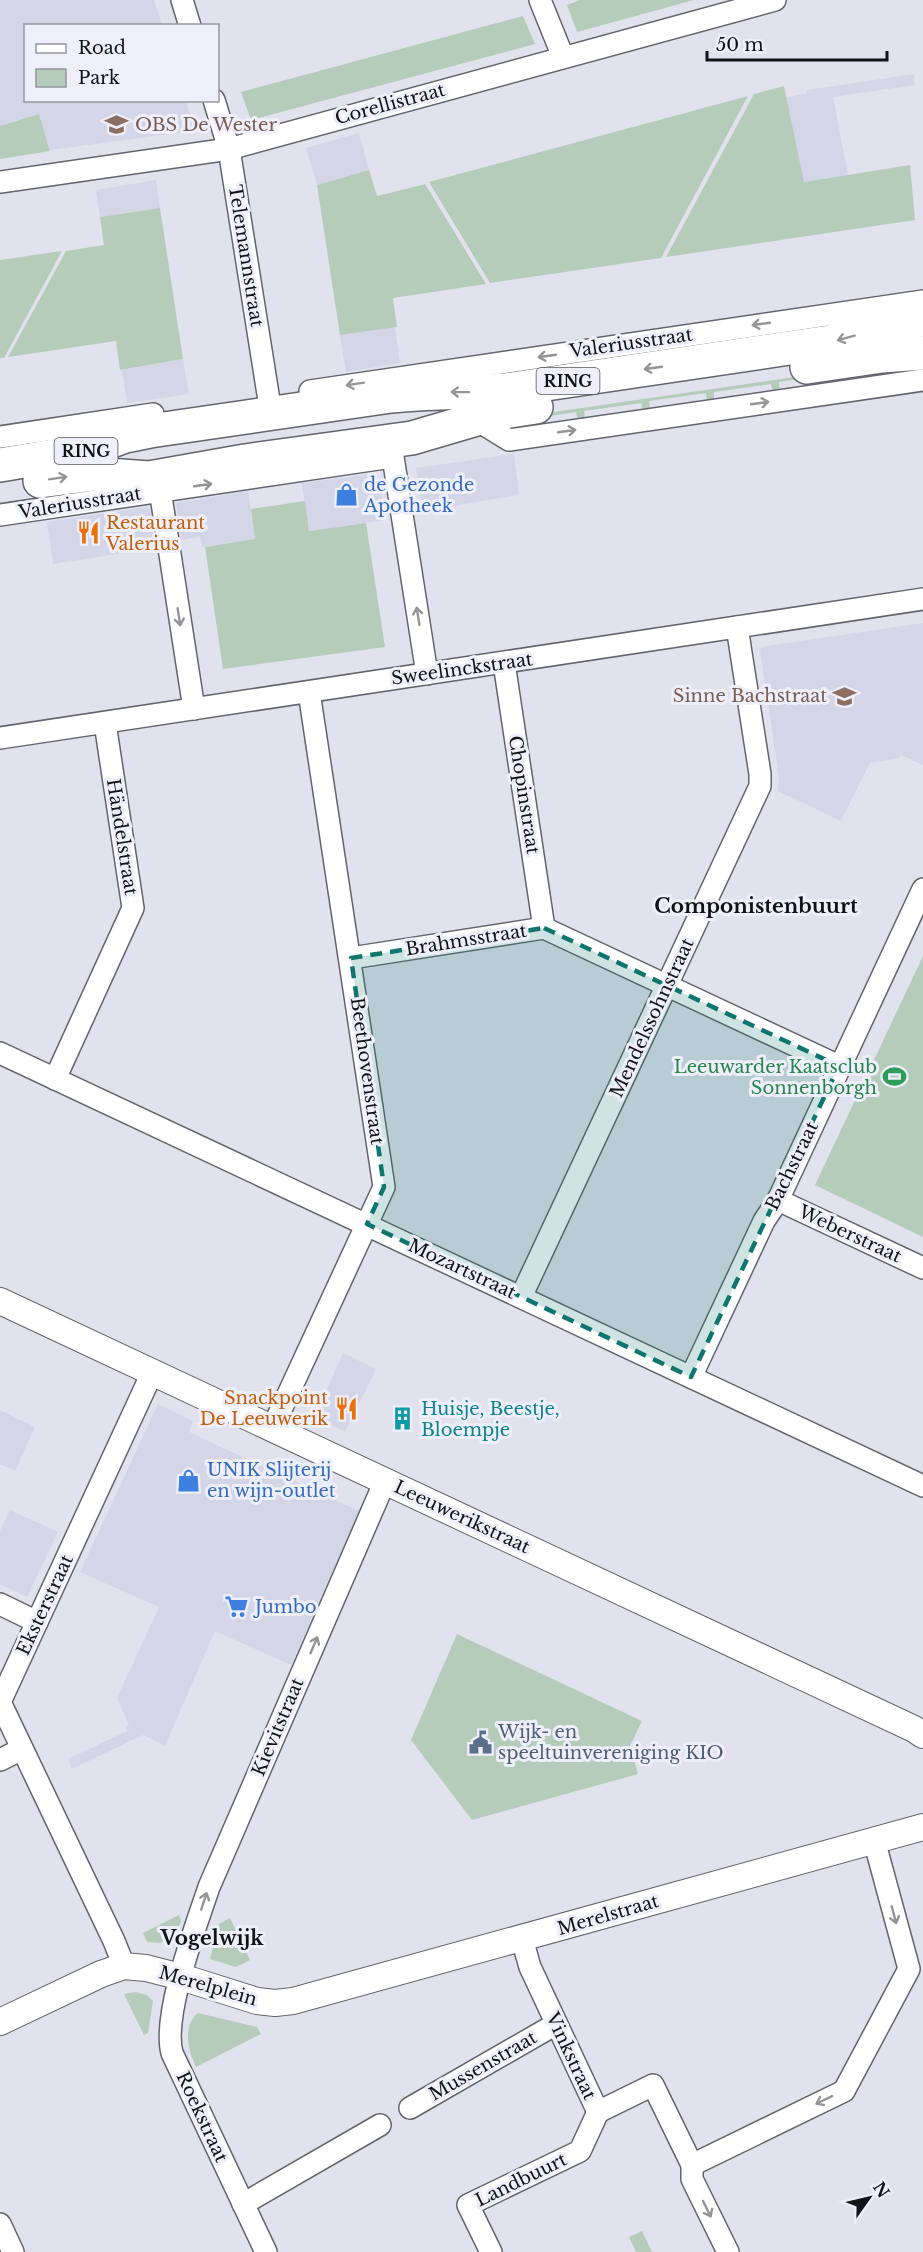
<svg xmlns="http://www.w3.org/2000/svg" width="923" height="2252" viewBox="0 0 923 2252" font-family="'Libre Baskerville',serif">
<style>
.built{fill:#d4d6e8}
.green{fill:#b5ccbb}
.lines{fill:none;stroke-linecap:round;stroke-linejoin:round}
.minor-casing{stroke:#63646d;stroke-width:24}
.tertiary-casing{stroke:#63646d;stroke-width:28}
.primary-casing{stroke:#63646d;stroke-width:36}
.minor{stroke:#fff;stroke-width:21}
.tertiary{stroke:#fff;stroke-width:26}
.primary{stroke:#fff;stroke-width:33}
.oneway{stroke:#949596}
.marked{fill:#0f766e;fill-opacity:0.2;stroke:#0f766e;stroke-width:4.5;stroke-dasharray:12 8;stroke-linejoin:round}
.labels{text-anchor:middle;dominant-baseline:central;stroke-width:6;stroke-linejoin:round;paint-order:stroke}
.shield{fill:#eeeffa;stroke:#54555a;stroke-width:1.5}
.shield-label{font-size:16px;font-weight:bold;fill:#121316}
.street-label{font-size:18px;fill:#121316;stroke:#eeeffa}
.education-label{font-size:18px;fill:#785e54;stroke:#eeeffa;text-anchor:start}
.shop-label{font-size:18px;fill:#366cbe;stroke:#eeeffa;text-anchor:start}
.food-label{font-size:18px;fill:#c56008;stroke:#eeeffa;text-anchor:start}
.leisure-label{font-size:18px;fill:#27864d;stroke:#eeeffa;text-anchor:end}
.culture-label{font-size:18px;fill:#0d838f;stroke:#eeeffa;text-anchor:start}
.service-label{font-size:18px;fill:#4e5e75;stroke:#eeeffa;text-anchor:start}
.neighbourhood-label{font-size:20px;font-weight:bold;fill:#121316;stroke:#eeeffa}
</style>
<rect width="100%" height="100%" fill="#e1e2ed"/>
<!-- built -->
<g class="built">
<polygon points="0,0 154,0 162,25 26,26 26,100 186,101 193,124 192,127 186,132 50,150 39,114 0,126"/>
<polygon points="914,74 915,85 833,97 848,175 804,182 786,98 807,93 807,90"/>
<polygon points="359,133 369,170 317,185 306,148"/>
<polygon points="156,180 160,208 100,217 96,190"/>
<polygon points="395,327 400,363 346,372 340,335"/>
<polygon points="183,359 189,394 127,403 122,370"/>
<polygon points="514,454 519,495 423,511 416,468"/>
<polygon points="372,474 379,481 385,520 309,531 302,483"/>
<polygon points="248,491 255,539 202,547 200,537 181,540 176,503"/>
<polygon points="147,507 150,510 155,542 148,544 149,549 53,564 47,522"/>
<polygon points="923,623 923,765 901,755 899,758 870,763 841,821 778,791 779,777 760,651 761,647"/>
<polygon points="343,1353 376,1369 345,1432 321,1420 317,1411"/>
<polygon points="158,1404 193,1421 189,1432 359,1511 291,1665 215,1631 165,1746 143,1735 72,1769 68,1759 127,1731 126,1727 129,1725 117,1698 159,1607 80,1572"/>
<polygon points="0,1410 35,1427 15,1471 0,1464"/>
<polygon points="10,1510 58,1532 27,1597 0,1584 0,1531"/>
</g>
<!-- green -->
<g class="green">
<polygon points="580,0 694,0 577,32 567,5"/>
<polygon points="523,16 535,44 251,120 241,92"/>
<polygon points="784,86 804,182 910,165 915,220 666,257 754,94"/>
<polygon points="748,96 661,258 490,283 429,182"/>
<polygon points="39,114 50,151 0,159 0,126"/>
<polygon points="369,170 377,196 425,184 486,284 393,298 397,327 340,335 317,185"/>
<polygon points="160,208 183,359 120,370 116,341 8,357 66,251 104,245 100,217"/>
<polygon points="62,251 4,358 0,358 0,260"/>
<polygon points="870,366 872,380 868,381 866,370 844,375 845,381 838,382 836,374 779,382 780,391 773,392 771,384 714,392 714,400 707,401 706,393 649,401 650,410 643,411 641,403 584,411 585,419 578,421 576,412 519,421 520,432 515,431 513,418"/>
<polygon points="305,501 309,531 366,523 385,647 223,669 205,547 255,539 251,509"/>
<polygon points="923,956 923,1237 815,1185"/>
<polygon points="457,1634 642,1721 630,1746 638,1774 472,1820 411,1740"/>
<polygon points="179,1915 181,1921 175,1936 160,1943 147,1942 143,1933"/>
<polygon points="230,1918 250,1960 236,1967 210,1959 219,1924"/>
<polygon points="136,1992 147,1995 153,2001 148,2033 144,2035 124,1994"/>
<path d="M198,2013L257,2027L261,2034L196,2067C188,2050 182,2026 198,2013Z"/>
<polygon points="642,2231 652,2252 636,2252 629,2237"/>
</g>
<g class="lines">
<defs>
<g id="minor">
<polyline points="182,0 190,26"/>
<polyline points="540,0 563,57"/>
<polyline points="214,100 229,149 271,413"/>
<polyline points="0,182 229,149 775,0"/>
<polyline points="310,391 923,301"/>
<polyline points="475,419 509,440 923,380"/>
<polyline points="0,437 153,414"/>
<polyline points="393,457 427,674"/>
<polyline points="158,477 194,709"/>
<polyline points="0,515 385,458"/>
<polyline points="504,663 544,928"/>
<polyline points="0,738 923,599"/>
<polyline points="351,958 544,928 839,1066"/>
<polyline points="0,1053 923,1486"/>
<polyline points="55,1079 133,908 105,723"/>
<polyline points="778,1200 923,1268"/>
<polyline points="521,1297 760,786 760,774 737,627"/>
<polyline points="691,1377 764,1221 778,1200 923,889"/>
<polyline points="272,1429 384,1187 309,692"/>
<polyline points="0,1604 37,1622"/>
<polyline points="0,1760 22,1749"/>
<polyline points="522,1939 530,1967 598,2112 653,2085 692,2165 692,2179 728,2252"/>
<polyline points="124,1966 114,1941 0,1702 152,1373"/>
<polyline points="410,2108 556,2024"/>
<polyline points="692,2165 844,2091 909,1969 874,1840"/>
<polyline points="243,2204 380,2125"/>
<polyline points="0,2224 13,2252"/>
<path d="M266,2252L172,2053C162,2015 196,1926 209,1887L385,1481"/>
<polyline points="491,2252 468,2205 580,2151 598,2112"/>
</g>
<g id="tertiary">
<polyline points="0,1301 914,1729 923,1735"/>
<polyline points="0,2022 101,1974 124,1966 146,1968 181,1977 257,2001 275,2003 293,2001 923,1827"/>
</g>
<g id="primary">
<polyline points="807,367 882,356 923,353"/>
<path d="M0,465L84,451L125,436L150,431L391,396C429,392 467,393 505,390L830,342L893,325L923,320"/>
<polyline points="40,481 94,474 149,478 245,461 412,438 497,413 536,407"/>
</g>
</defs>
<!-- minor casing -->
<use href="#minor" class="minor-casing"/>
<!-- tertiary casing -->
<use href="#tertiary" class="tertiary-casing"/>
<!-- primary casing -->
<use href="#primary" class="primary-casing"/>
<!-- minor -->
<use href="#minor" class="minor"/>
<!-- tertiary -->
<use href="#tertiary" class="tertiary"/>
<!-- primary -->
<use href="#primary" class="primary"/>
</g>
<!-- one-way arrows -->
<defs><path id="oneway-shaft" d="M-6 0H5M1.5-3L5.5 0L1.5 3" fill="none" stroke-width="1.6" stroke-linecap="round" stroke-linejoin="round" transform="scale(1.5)"/></defs>
<g class="oneway">
<use href="#oneway-shaft" transform="translate(761 324) rotate(172)"/>
<use href="#oneway-shaft" transform="translate(846 338) rotate(165)"/>
<use href="#oneway-shaft" transform="translate(547 356) rotate(172)"/>
<use href="#oneway-shaft" transform="translate(653 368) rotate(172)"/>
<use href="#oneway-shaft" transform="translate(355 384) rotate(171)"/>
<use href="#oneway-shaft" transform="translate(460 392) rotate(-179)"/>
<use href="#oneway-shaft" transform="translate(760 403) rotate(-8)"/>
<use href="#oneway-shaft" transform="translate(567 431) rotate(-8)"/>
<use href="#oneway-shaft" transform="translate(58 478) rotate(-9)"/>
<use href="#oneway-shaft" transform="translate(203 485) rotate(-8)"/>
<use href="#oneway-shaft" transform="translate(418 616) rotate(-99)"/>
<use href="#oneway-shaft" transform="translate(179 617) rotate(81)"/>
<use href="#oneway-shaft" transform="translate(314 1645) rotate(-67)"/>
<use href="#oneway-shaft" transform="translate(204 1901) rotate(-72)"/>
<use href="#oneway-shaft" transform="translate(894 1915) rotate(75)"/>
<use href="#oneway-shaft" transform="translate(824 2100) rotate(154)"/>
<use href="#oneway-shaft" transform="translate(707 2209) rotate(64)"/>
</g>
<!-- marked area -->
<path class="marked" d="M544,928L839,1066L691,1377L367,1224L384,1187L351,958Z"/>
<!-- icons -->
<defs>
<symbol id="school-bare" viewBox="-9 -9 18 18"><path d="M0-5L7-2L0 1L-7-2ZM-4 1L0 2.5L4 1V4Q0 6-4 4Z" fill="#8d6e63" stroke="#eeeffa" stroke-width="2.5" paint-order="stroke"/></symbol>
<symbol id="shop-bare" viewBox="-9 -9 18 18"><path d="M-5-2.5h2.3a2.7 3.5 0 0 1 5.4 0H5L5.5 6h-11ZM-1.5-2.5h3a1.5 2.3 0 0 0-3 0Z" fill="#3f7fe0" stroke="#eeeffa" stroke-width="2.5" paint-order="stroke"/></symbol>
<symbol id="restaurant-bare" viewBox="-9 -9 18 18"><path d="M-5-6h1v4h1v-4h1v4h1v-4h1v5L-1.5 .5V6h-2V.5L-5-1ZM5-6V6H3V1.5H1.5Q1.5-4 5-6Z" fill="#e8710a" stroke="#eeeffa" stroke-width="2.5" paint-order="stroke"/></symbol>
<symbol id="stadium-bare" viewBox="-9 -9 18 18"><path d="M0-5a6.5 5 0 1 0 0 10a6.5 5 0 1 0 0-10ZM-3.5-1.8h7v3.6h-7Z" fill="#2e9e5b" stroke="#eeeffa" stroke-width="2.5" paint-order="stroke"/></symbol>
<symbol id="building-bare" viewBox="-9 -9 18 18"><path d="M-4-6H4V6H1V3H-1V6H-4ZM-2.5-4.3h1.7v1.8h-1.7ZM.8-4.3h1.7v1.8H.8ZM-2.5-1h1.7V.8h-1.7ZM.8-1h1.7V.8H.8Z" fill="#0f9aa8" stroke="#eeeffa" stroke-width="2.5" paint-order="stroke"/></symbol>
<symbol id="supermarket-bare" viewBox="-9 -9 18 18"><path d="M-6-5.5h2.5l.6 2H6L4.5 2H-2.5L-4.4-4H-6ZM-1.5 3.2a1.3 1.3 0 1 0 .1 0ZM3 3.2a1.3 1.3 0 1 0 .1 0Z" fill="#3f7fe0" stroke="#eeeffa" stroke-width="2.5" paint-order="stroke"/></symbol>
<symbol id="civic-bare" viewBox="-9 -9 18 18"><path d="M-.6-6.5H3V-4.5H.6V-3L4-1V1h2V6H-6V1h2V-1L-.6-3ZM-1.2 2.5V6h2.4V2.5Z" fill="#5c6f8a" stroke="#eeeffa" stroke-width="2.5" paint-order="stroke"/></symbol>
</defs>
<g fill-rule="evenodd">
<use href="#school-bare" x="100" y="108" width="33" height="33"/>
<use href="#shop-bare" x="330" y="478" width="33" height="33"/>
<use href="#restaurant-bare" x="72" y="516" width="33" height="33"/>
<use href="#school-bare" x="828" y="680" width="33" height="33"/>
<use href="#stadium-bare" x="878" y="1060" width="33" height="33"/>
<use href="#restaurant-bare" x="330" y="1392" width="33" height="33"/>
<use href="#building-bare" x="386" y="1402" width="33" height="33"/>
<use href="#shop-bare" x="172" y="1464" width="33" height="33"/>
<use href="#supermarket-bare" x="220" y="1590" width="33" height="33"/>
<use href="#civic-bare" x="464" y="1726" width="33" height="33"/>
</g>
<g class="labels">
<!-- shield labels -->
<g class="shield">
<rect x="536.5" y="368" width="63" height="26" rx="4.5"/>
<rect x="54.5" y="438" width="63" height="26" rx="4.5"/>
</g>
<g class="shield-label">
<text x="568" y="381">RING</text>
<text x="86" y="451">RING</text>
</g>
<!-- street labels -->
<g class="street-label">
<text transform="translate(390 104) rotate(-15)">Corellistraat</text>
<text transform="translate(246 256) rotate(81)">Telemannstraat</text>
<text transform="translate(631 343) rotate(-8)">Valeriusstraat</text>
<text transform="translate(80 503) rotate(-9)">Valeriusstraat</text>
<text transform="translate(462 669) rotate(-8)">Sweelinckstraat</text>
<text transform="translate(524 795) rotate(81)">Chopinstraat</text>
<text transform="translate(122 837) rotate(81)">Händelstraat</text>
<text transform="translate(466 940) rotate(-9)">Brahmsstraat</text>
<text transform="translate(652 1018) rotate(-65)">Mendelssohnstraat</text>
<text transform="translate(367 1071) rotate(82)">Beethovenstraat</text>
<text transform="translate(792 1166) rotate(-64)">Bachstraat</text>
<text transform="translate(850 1234) rotate(25)">Weberstraat</text>
<text transform="translate(462 1269) rotate(25)">Mozartstraat</text>
<text transform="translate(462 1517) rotate(25)">Leeuwerikstraat</text>
<text transform="translate(45 1605) rotate(-65)">Eksterstraat</text>
<text transform="translate(278 1727) rotate(-67)">Kievitstraat</text>
<text transform="translate(608 1915) rotate(-16)">Merelstraat</text>
<text transform="translate(208 1986) rotate(16)">Merelplein</text>
<text transform="translate(571 2056) rotate(65)">Vinkstraat</text>
<text transform="translate(483 2066) rotate(-30)">Mussenstraat</text>
<text transform="translate(202 2117) rotate(65)">Roekstraat</text>
<text transform="translate(521 2180) rotate(-26)">Landbuurt</text>
</g>
<!-- education labels -->
<g class="education-label">
<text x="135" y="125">OBS De Wester</text>
<text x="827" y="696" text-anchor="end">Sinne Bachstraat</text>
</g>
<!-- shop labels -->
<g class="shop-label">
<text x="364" y="485">de Gezonde<tspan x="364" dy="21">Apotheek</tspan></text>
<text x="207" y="1470">UNIK Slijterij<tspan x="207" dy="21">en wijn-outlet</tspan></text>
<text x="255" y="1607">Jumbo</text>
</g>
<!-- food labels -->
<g class="food-label">
<text x="106" y="523">Restaurant<tspan x="106" dy="21">Valerius</tspan></text>
<text x="328" y="1398" text-anchor="end">Snackpoint<tspan x="328" dy="21">De Leeuwerik</tspan></text>
</g>
<!-- leisure labels -->
<g class="leisure-label">
<text x="877" y="1067">Leeuwarder Kaatsclub<tspan x="877" dy="21">Sonnenborgh</tspan></text>
</g>
<!-- culture labels -->
<g class="culture-label">
<text x="421" y="1409">Huisje, Beestje,<tspan x="421" dy="21">Bloempje</tspan></text>
</g>
<!-- service labels -->
<g class="service-label">
<text x="498" y="1732">Wijk- en<tspan x="498" dy="21">speeltuinvereniging KIO</tspan></text>
</g>
<!-- neighbourhood labels -->
<g class="neighbourhood-label">
<text x="756" y="906">Componistenbuurt</text>
<text x="212" y="1938">Vogelwijk</text>
</g>
</g>
<!-- legend -->
<rect x="24" y="24" width="195" height="78" fill="#eeeffa" stroke="#96979f" stroke-width="1.5"/>
<rect x="36" y="44" width="30" height="9" fill="#ffffff" stroke="#96979f" stroke-width="1.5"/>
<text x="78" y="54" font-size="18" fill="#121316">Road</text>
<rect x="36" y="69" width="30" height="18" fill="#b5ccbb" stroke="#96979f" stroke-width="1.5"/>
<text x="78" y="84" font-size="18" fill="#121316">Park</text>
<!-- north arrow -->
<g transform="translate(869 2198) rotate(56)" stroke="#eeeffa" stroke-width="4.5" paint-order="stroke">
<path d="M0-4.5L10 22L0 15L-10 22Z" fill="#121316"/>
<text y="-9" font-size="16" font-weight="bold" text-anchor="middle" fill="#121316">N</text>
</g>
<!-- scale -->
<path d="M707 51v9h180v-9" fill="none" stroke="#121316" stroke-width="3"/>
<text x="716" y="51" font-size="18" fill="#121316" stroke="#eeeffa" stroke-width="4.5" paint-order="stroke">50 m</text>
</svg>
